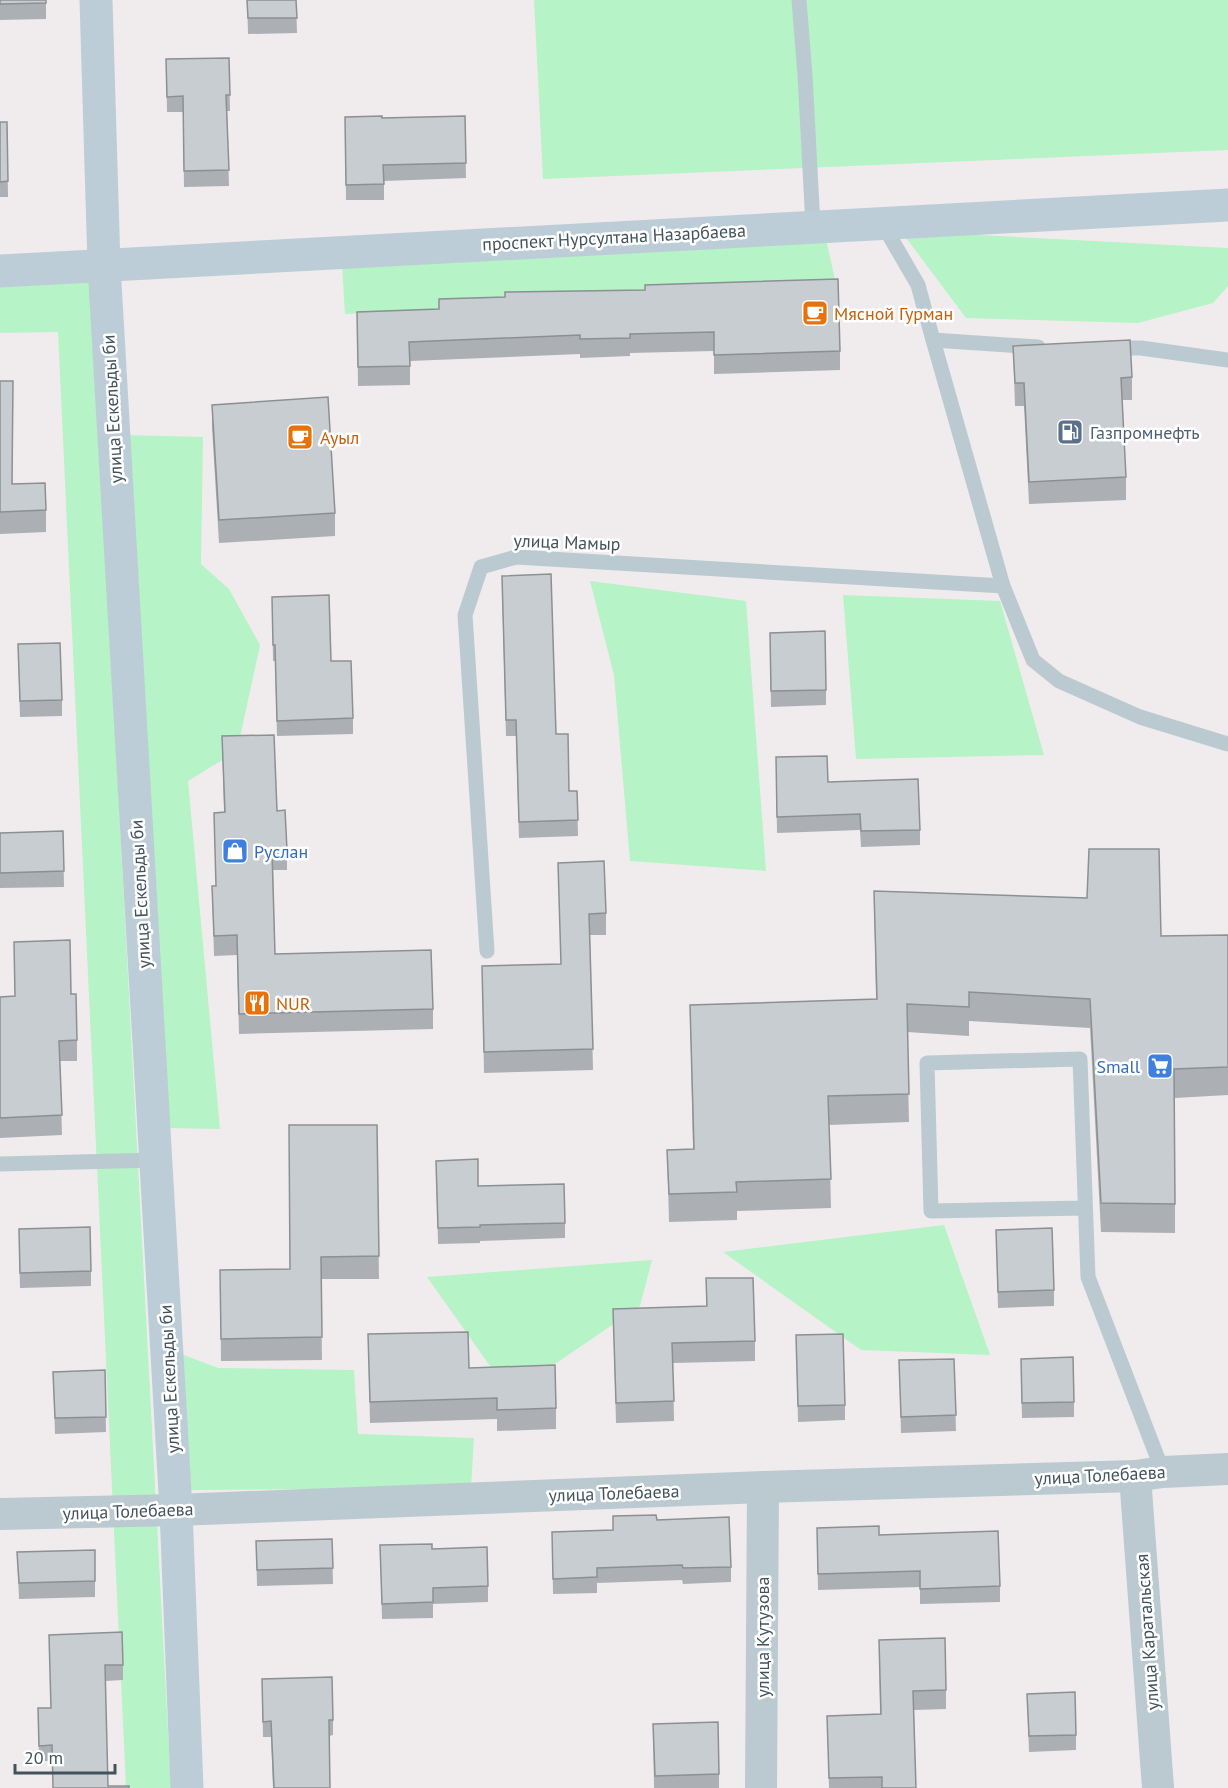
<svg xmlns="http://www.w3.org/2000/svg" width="1228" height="1788" viewBox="0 0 1228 1788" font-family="'PT Sans',sans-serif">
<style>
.green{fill:#b6f3c6}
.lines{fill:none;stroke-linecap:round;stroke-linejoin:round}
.lane{stroke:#bbcad1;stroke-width:15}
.street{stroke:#bbcad1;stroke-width:32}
.secondary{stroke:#bdcdd8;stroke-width:33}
.wall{fill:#acb0b5}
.building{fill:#c8cdd2;stroke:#8c9093;stroke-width:1.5}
.labels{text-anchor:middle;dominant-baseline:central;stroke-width:5;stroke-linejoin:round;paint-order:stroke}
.street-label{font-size:18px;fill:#43535c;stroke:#fff}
.food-label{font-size:18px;fill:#c56008;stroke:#fff;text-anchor:start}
.service-label{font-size:18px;fill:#4e5e75;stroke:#fff;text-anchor:start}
.shop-label{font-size:18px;fill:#366cbe;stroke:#fff;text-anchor:start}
</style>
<rect width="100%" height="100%" fill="#f0eced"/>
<!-- green -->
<g class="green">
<polygon points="534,0 1228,0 1228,150 543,179"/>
<polygon points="901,231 1228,248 1228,286 1213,303 1138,323 966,318"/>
<polygon points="826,239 837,289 345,314 342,265"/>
<polygon points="91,278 171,1788 126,1788 58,332 0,333 0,281"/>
<polygon points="123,435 203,437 201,564 229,589 260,645 237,751 188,781 220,1129 167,1128"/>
<polygon points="590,581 746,601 766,871 630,861 614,675"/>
<polygon points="843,595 1000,601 1044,755 856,759"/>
<polygon points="944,1225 990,1355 861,1350 723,1252"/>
<polygon points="652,1260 640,1306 552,1366 495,1373 427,1277"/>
<polygon points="181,1354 218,1368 354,1370 358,1434 474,1438 471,1488 191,1490"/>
</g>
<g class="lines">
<!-- lane -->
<g class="lane">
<polyline points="799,0 805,75 813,226"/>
<polyline points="882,223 918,285 933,340 1038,347"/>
<polyline points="933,340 1003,586 1033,660 1059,681 1140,717 1228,744"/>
<polyline points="1110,348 1141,348 1228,360"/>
<polyline points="487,951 465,615 481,567 516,557 1003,586"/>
<polyline points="0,1164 156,1160"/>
<polyline points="1085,1208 931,1211 927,1063 1080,1059 1088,1277 1163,1472"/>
</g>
<!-- street -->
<g class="street">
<polyline points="1135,1476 1158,1788"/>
<polyline points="0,1514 176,1510 763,1487 1135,1476 1163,1472 1228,1469"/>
<polyline points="761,1788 763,1487"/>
</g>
<!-- secondary -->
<g class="secondary">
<polyline points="96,0 104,265 176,1510 187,1788"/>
<polyline points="0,271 1228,205"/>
</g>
</g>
<!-- wall -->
<g class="wall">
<polygon points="0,0 46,0 46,19 0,20"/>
<polygon points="247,0 296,0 297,33 248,34"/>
<polygon points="229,58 230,111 227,111 229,186 184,187 183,112 167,112 166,59"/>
<polygon points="465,116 466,178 384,181 384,200 346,200 345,117 382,118"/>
<polygon points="0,122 7,122 8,197 0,197"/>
<polygon points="505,297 840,351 840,370 714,374 714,351 630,353 630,356 580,358 580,354 410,361 410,385 358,386 357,312 439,309"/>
<polygon points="1013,346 1132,377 1132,400 1122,400 1126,477 1126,500 1029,504 1024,406 1015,406"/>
<polygon points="0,381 13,484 46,510 46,532 0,534"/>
<polygon points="212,405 335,513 335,536 219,543 212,428"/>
<polygon points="502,591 556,734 569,791 577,791 578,836 519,838 516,736 506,736"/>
<polygon points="272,597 331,661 353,718 353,734 277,736 275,661 273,661"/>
<polygon points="18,644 62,700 62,716 20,717"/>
<polygon points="770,648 826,690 826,705 771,707"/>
<polygon points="222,736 277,811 287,850 287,870 273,870 275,954 433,1009 433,1029 239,1034 237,955 214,956 212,886 216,886 214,813 224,812"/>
<polygon points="776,772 828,782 920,830 920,845 861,847 860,830 777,833"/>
<polygon points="63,831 64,887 0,888 0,833"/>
<polygon points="558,863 606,913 606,935 590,935 593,1070 484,1073 482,966 561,964"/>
<polygon points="874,891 1161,936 1228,935 1228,1095 1175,1098 1175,1233 1101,1232 1090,1028 969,1021 969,1036 907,1032 909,1122 829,1125 831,1208 737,1211 737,1220 669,1222 667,1150 693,1149 690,1005 876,999"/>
<polygon points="14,942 71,994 77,1040 77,1061 60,1061 62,1135 0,1138 0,997 15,996"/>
<polygon points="377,1125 379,1279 321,1279 322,1360 221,1361 220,1270 290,1269"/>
<polygon points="436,1161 478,1186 565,1223 565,1238 480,1241 480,1243 438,1244"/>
<polygon points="996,1230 1054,1290 1054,1306 998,1308"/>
<polygon points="19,1244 91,1271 91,1286 20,1288"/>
<polygon points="706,1278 755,1341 755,1361 673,1363 674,1421 616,1423 613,1309 706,1306"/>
<polygon points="368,1334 469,1368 556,1408 556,1429 497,1431 497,1419 370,1423"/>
<polygon points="796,1335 845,1405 845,1420 798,1422"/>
<polygon points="954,1359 956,1431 901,1433 899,1360"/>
<polygon points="105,1370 106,1432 55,1434 53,1372"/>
<polygon points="1021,1374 1074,1402 1074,1417 1022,1418"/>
<polygon points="657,1520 731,1567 731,1582 683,1584 682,1580 597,1583 597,1593 553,1594 552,1532 613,1530"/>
<polygon points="817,1528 879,1535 1000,1586 1000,1602 920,1604 920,1587 818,1590"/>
<polygon points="332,1539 333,1584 257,1586 256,1541"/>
<polygon points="380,1545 432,1549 488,1586 488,1602 433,1604 433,1618 382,1619"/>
<polygon points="95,1550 95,1597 19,1599 17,1552"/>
<polygon points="49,1635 123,1665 123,1680 106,1681 53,1788 52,1761 39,1761 38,1708 51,1708"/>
<polygon points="879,1640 946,1690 946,1709 914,1710 916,1788 829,1788 827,1716 880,1714"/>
<polygon points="262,1679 333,1720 333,1735 329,1736 330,1788 273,1788 271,1737 263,1737"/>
<polygon points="1027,1694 1076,1735 1076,1750 1029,1752"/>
<polygon points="653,1724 719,1774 719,1788 654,1788"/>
</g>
<!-- building -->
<g class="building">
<polygon points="0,0 46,0 46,3 0,4"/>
<polygon points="247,0 296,0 297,18 248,18"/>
<polygon points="229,58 230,95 226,95 229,170 184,171 183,96 167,97 166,59"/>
<polygon points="382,116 382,118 465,116 466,163 383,165 384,184 346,185 345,117"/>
<polygon points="0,122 7,122 8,181 0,182"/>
<polygon points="838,279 840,351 714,355 714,332 630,334 630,338 580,339 580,335 409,342 410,366 358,367 357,312 439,309 439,299 505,297 505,292 645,290 645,285"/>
<polygon points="1130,340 1132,377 1121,378 1126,477 1029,482 1024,383 1015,383 1013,346"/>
<polygon points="0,381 13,381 12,484 45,483 46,510 0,512"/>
<polygon points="328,397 335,513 219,520 212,405"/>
<polygon points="551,574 556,734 568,734 569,791 577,791 578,820 519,822 516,720 506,720 502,576"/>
<polygon points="329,595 331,661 351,661 353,718 277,721 275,645 273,645 272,597"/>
<polygon points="825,631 826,690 771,691 770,633"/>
<polygon points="60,643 62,700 20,701 18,644"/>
<polygon points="274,735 277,811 285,810 287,850 272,851 275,954 431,950 433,1009 239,1014 237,935 214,936 212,886 216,886 214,813 225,812 222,736"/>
<polygon points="827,756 828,782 918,779 920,830 861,831 860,814 777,817 776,757"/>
<polygon points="63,831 64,871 0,873 0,833"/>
<polygon points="1089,849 1159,849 1161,936 1228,935 1228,1067 1174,1069 1175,1204 1101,1203 1090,999 969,992 969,1007 907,1004 909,1094 828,1096 831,1179 736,1182 737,1192 669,1194 667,1150 694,1149 690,1005 877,999 874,891 1087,898"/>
<polygon points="604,861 606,913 589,914 593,1049 484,1052 482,966 561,964 558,863"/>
<polygon points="70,940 71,994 76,994 77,1040 59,1041 62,1115 0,1118 0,997 15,996 14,942"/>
<polygon points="289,1125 377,1125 379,1256 321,1257 322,1337 221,1339 220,1270 290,1269"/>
<polygon points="478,1159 478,1186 564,1184 565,1223 480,1225 480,1227 438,1228 436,1161"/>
<polygon points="90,1227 91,1271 20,1273 19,1229"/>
<polygon points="1052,1228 1054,1290 998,1292 996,1230"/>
<polygon points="706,1278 753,1278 755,1341 672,1343 674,1401 616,1403 613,1309 707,1306"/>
<polygon points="468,1332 469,1368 555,1365 556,1408 497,1410 497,1398 370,1402 368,1334"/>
<polygon points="843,1334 845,1405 798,1406 796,1335"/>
<polygon points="1073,1357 1074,1402 1022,1403 1021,1359"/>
<polygon points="954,1359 956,1415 901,1417 899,1360"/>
<polygon points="105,1370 106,1417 55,1418 53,1372"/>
<polygon points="656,1515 657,1520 729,1517 731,1567 683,1568 682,1565 597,1568 597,1577 553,1579 552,1532 613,1530 613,1516"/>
<polygon points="879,1526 879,1535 998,1531 1000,1586 920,1589 920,1571 818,1574 817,1528"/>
<polygon points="332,1539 333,1568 257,1570 256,1541"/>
<polygon points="432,1544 432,1549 487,1547 488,1586 433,1588 433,1602 382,1604 380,1545"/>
<polygon points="95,1550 95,1581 19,1583 17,1552"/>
<polygon points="122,1632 123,1665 105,1665 108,1786 129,1786 129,1788 53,1788 52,1745 39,1746 38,1708 51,1708 49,1635"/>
<polygon points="945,1638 946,1690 913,1691 916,1788 882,1788 882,1777 829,1778 827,1716 881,1714 879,1640"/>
<polygon points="332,1677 333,1720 329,1720 330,1788 274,1788 271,1721 263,1722 262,1679"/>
<polygon points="1075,1692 1076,1735 1029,1736 1027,1694"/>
<polygon points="718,1722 719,1774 655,1776 653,1724"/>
</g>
<!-- icons -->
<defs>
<symbol id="cafe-square" viewBox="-11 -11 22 22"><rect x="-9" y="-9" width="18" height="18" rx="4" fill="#e8710a" stroke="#fff"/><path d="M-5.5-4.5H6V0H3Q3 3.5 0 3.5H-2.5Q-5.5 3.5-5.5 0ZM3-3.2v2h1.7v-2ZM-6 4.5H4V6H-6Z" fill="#fff"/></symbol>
<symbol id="fuel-square" viewBox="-11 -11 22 22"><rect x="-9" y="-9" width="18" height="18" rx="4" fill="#5c6f8a" stroke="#fff"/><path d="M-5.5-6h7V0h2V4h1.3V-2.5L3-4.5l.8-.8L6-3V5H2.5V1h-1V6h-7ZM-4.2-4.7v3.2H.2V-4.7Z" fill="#fff"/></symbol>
<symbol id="shop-square" viewBox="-11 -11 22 22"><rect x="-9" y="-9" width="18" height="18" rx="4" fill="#3f7fe0" stroke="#fff"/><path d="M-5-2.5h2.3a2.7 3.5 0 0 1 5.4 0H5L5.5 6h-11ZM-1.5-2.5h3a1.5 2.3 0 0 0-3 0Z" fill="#fff"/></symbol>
<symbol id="restaurant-square" viewBox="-11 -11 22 22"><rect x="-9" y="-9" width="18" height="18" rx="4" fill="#e8710a" stroke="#fff"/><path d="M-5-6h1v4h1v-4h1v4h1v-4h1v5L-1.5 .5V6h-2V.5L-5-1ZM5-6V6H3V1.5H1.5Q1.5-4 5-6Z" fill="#fff"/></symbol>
<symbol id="supermarket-square" viewBox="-11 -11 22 22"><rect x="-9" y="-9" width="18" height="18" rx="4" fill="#3f7fe0" stroke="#fff"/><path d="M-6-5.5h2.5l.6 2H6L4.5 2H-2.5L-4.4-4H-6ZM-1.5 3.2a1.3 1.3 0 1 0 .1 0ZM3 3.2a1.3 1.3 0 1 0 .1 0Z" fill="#fff"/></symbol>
</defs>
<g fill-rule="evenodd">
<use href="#cafe-square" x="800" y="298" width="30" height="30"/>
<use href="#fuel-square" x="1055" y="417" width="30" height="30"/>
<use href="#cafe-square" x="285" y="422" width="30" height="30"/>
<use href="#shop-square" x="220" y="836" width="30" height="30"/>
<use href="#restaurant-square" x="242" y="988" width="30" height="30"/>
<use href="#supermarket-square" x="1145" y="1051" width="30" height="30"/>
</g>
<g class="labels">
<!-- street labels -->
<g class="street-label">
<text transform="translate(614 237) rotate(-3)">проспект Нурсултана Назарбаева</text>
<text transform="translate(112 409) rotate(-93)">улица Ескельды би</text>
<text transform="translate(567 542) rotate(2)">улица Мамыр</text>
<text transform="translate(140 894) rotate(-93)">улица Ескельды би</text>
<text transform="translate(169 1379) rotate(-93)">улица Ескельды би</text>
<text transform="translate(1100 1475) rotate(-3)">улица Толебаева</text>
<text transform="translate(614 1493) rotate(-2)">улица Толебаева</text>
<text transform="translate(128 1511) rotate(-2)">улица Толебаева</text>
<text transform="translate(1147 1632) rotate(-94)">улица Каратальская</text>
<text transform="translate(762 1637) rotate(-90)">улица Кутузова</text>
</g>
<!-- food labels -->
<g class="food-label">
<text x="834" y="313">Мясной Гурман</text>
<text x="320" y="437">Ауыл</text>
<text x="276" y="1003">NUR</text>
</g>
<!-- service labels -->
<g class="service-label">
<text x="1090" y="432">Газпромнефть</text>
</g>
<!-- shop labels -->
<g class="shop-label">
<text x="254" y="851">Руслан</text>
<text x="1140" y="1066" text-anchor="end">Small</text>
</g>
</g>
<!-- scale -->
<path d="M15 1764v9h100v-9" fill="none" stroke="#43535c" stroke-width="3"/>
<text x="24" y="1764" font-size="18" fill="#43535c" stroke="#ffffff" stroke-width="4.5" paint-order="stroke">20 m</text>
</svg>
